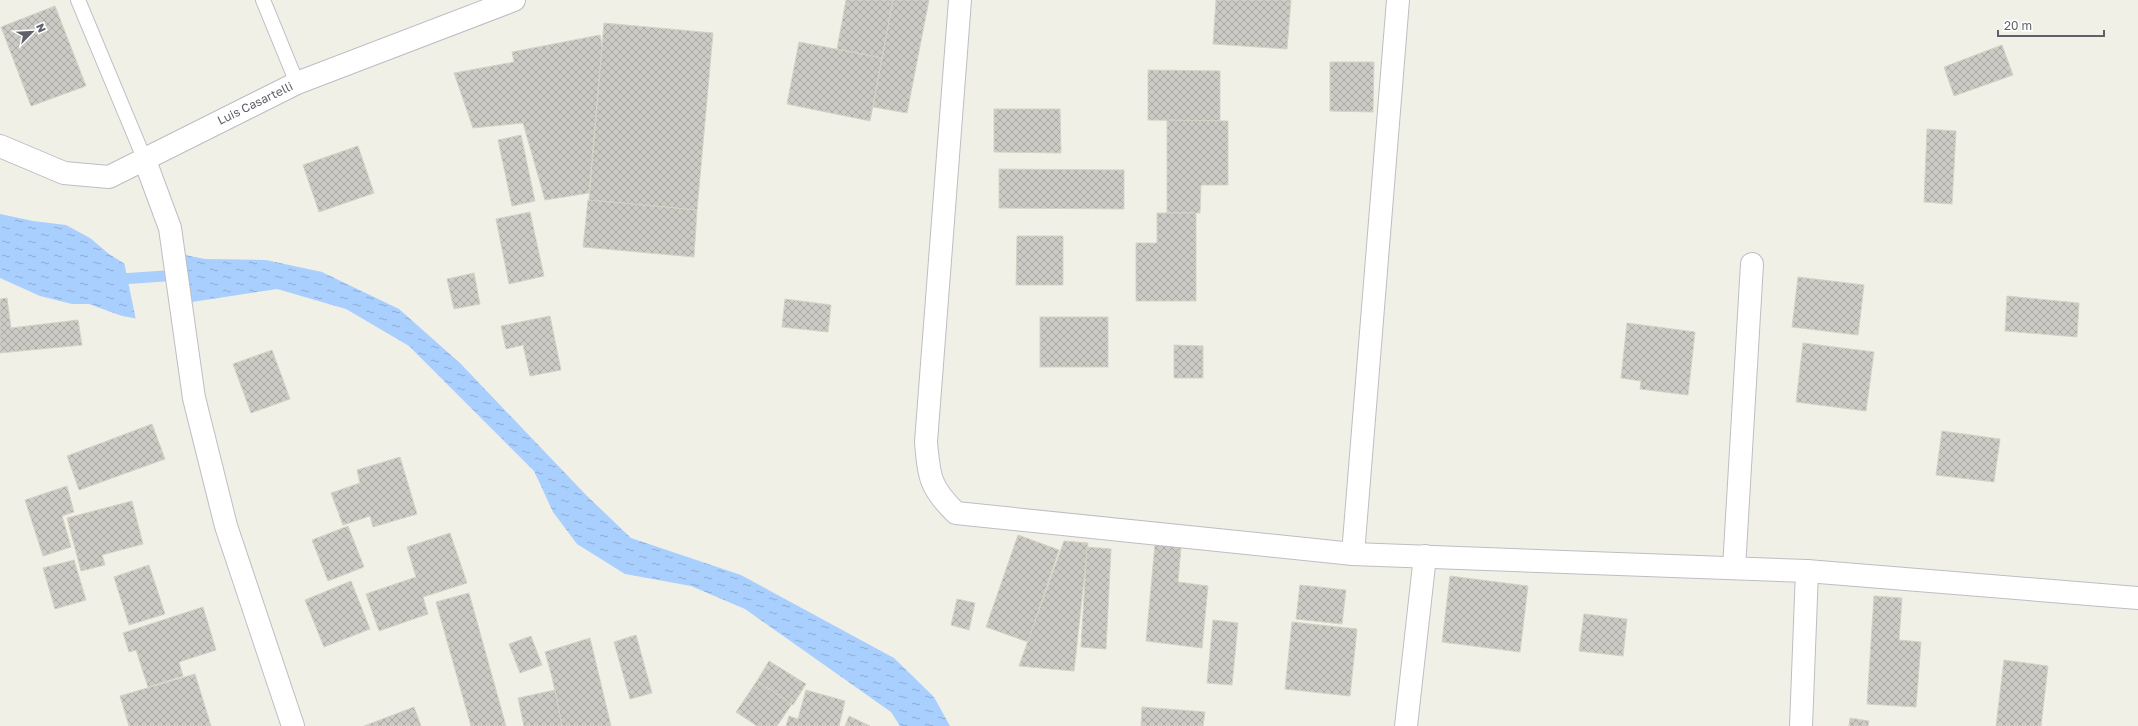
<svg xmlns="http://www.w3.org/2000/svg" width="2138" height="726" viewBox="0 0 2138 726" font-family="'Golos Text',sans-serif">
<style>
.water{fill:url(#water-ripples)}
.pier{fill:#f1f0e7}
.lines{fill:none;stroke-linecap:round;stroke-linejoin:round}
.stream{stroke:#a9cfff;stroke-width:11}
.building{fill:url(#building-cross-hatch);stroke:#d6d3c5}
.lane-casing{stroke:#bcbec3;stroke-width:16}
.street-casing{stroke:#bcbec3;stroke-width:24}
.lane{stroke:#fff;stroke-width:14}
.street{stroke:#fff;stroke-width:22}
.labels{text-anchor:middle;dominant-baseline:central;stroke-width:4;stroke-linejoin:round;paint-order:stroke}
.street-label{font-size:12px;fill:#5e6168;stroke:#fff}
</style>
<defs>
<pattern id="water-ripples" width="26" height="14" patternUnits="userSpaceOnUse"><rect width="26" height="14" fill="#a9cfff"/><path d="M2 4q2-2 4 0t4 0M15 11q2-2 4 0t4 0" fill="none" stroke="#8dabd2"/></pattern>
<pattern id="building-cross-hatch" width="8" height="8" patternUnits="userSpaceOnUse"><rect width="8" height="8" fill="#cccac4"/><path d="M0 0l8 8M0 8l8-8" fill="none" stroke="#a9a7a3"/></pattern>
</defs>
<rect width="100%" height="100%" fill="#f1f0e7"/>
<!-- water -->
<g class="water">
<polygon points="0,214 33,221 66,225 90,238 109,254 133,269 145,320 122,316 89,304 72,304 40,296 0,278"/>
<polygon points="185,255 205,259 266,260 322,272 399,309 460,363 586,495 631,538 741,575 894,658 934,697 950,726 900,726 891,712 745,609 691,586 625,574 577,544 553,512 534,471 409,346 346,309 277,289 192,302"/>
</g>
<!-- pier -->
<polygon class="pier" points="124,262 135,268 147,319 146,321 136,320"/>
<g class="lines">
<!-- stream -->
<polyline class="stream" points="121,279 179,275"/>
</g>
<!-- building -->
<g class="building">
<polygon points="846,0 893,0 882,58 837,49"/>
<polygon points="893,0 929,0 907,113 873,107"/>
<polygon points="1216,0 1291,0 1287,49 1213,44"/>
<polygon points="55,6 86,86 31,106 1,27"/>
<polygon points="604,23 713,33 697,210 589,200"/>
<polygon points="600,35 602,46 589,193 545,200 523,123 473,128 454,73 514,62 512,52"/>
<polygon points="799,42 882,58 870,121 787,104"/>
<polygon points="2002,45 2013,75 1954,96 1944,67"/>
<polygon points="1330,62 1374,62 1373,112 1330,111"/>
<polygon points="1148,70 1220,71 1220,121 1148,120"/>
<polygon points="994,109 1060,109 1061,153 994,152"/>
<polygon points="1167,120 1228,121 1228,185 1201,185 1200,213 1167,213"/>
<polygon points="1927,129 1956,131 1952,204 1924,202"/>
<polygon points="521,135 535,201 512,206 498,140"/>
<polygon points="358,146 374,193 319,212 303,165"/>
<polygon points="999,169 1124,170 1124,209 999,208"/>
<polygon points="588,200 697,210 694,257 583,247"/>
<polygon points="530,212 544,276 509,284 496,219"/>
<polygon points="1157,213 1196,213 1196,301 1136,301 1136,243 1157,243"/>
<polygon points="1017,236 1063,236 1063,285 1016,285"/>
<polygon points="474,273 480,304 454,309 447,279"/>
<polygon points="1798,277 1864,285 1858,335 1792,327"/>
<polygon points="2007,296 2079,303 2077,337 2005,331"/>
<polygon points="7,298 11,328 78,320 82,345 0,353 0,299"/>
<polygon points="785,299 831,305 828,332 782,327"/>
<polygon points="550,316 561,370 530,376 523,345 506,349 501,326"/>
<rect x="1040" y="317" width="68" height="50"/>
<polygon points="1627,323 1695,332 1688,395 1640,389 1641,381 1621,378"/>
<polygon points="1803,343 1874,352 1866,411 1796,402"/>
<polygon points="1174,345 1203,346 1203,378 1174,378"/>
<polygon points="272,350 290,399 251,413 233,364"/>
<polygon points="152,424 165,459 79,490 67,456"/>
<polygon points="1942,431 2000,439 1994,482 1936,475"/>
<polygon points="400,457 417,514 373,527 370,516 343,525 331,493 360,483 357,470"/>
<polygon points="67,486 74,512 62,516 71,547 43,556 25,500"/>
<polygon points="132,501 143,544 102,555 105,565 81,571 67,518"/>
<polygon points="348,526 364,567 328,581 312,540"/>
<polygon points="450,533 467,583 423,597 428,614 379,631 366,594 416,577 407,547"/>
<polygon points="1018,535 1059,550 1028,642 986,627"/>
<polygon points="1064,541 1088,543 1074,671 1019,666"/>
<polygon points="1155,544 1181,547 1178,582 1208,586 1202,648 1146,641"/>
<polygon points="1087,547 1111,549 1106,649 1081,647"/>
<polygon points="74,560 86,600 55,609 43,568"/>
<polygon points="149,565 165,614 129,625 114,577"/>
<polygon points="1450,576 1528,586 1520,652 1442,642"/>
<polygon points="351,581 370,629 324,647 305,600"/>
<polygon points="1300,585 1346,590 1342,624 1296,619"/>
<polygon points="469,593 506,726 471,726 436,602"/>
<polygon points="1874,596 1902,598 1899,640 1921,642 1916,707 1867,704"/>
<polygon points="957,599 975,603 969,630 951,625"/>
<polygon points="203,607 216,650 179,662 183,676 148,687 136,650 129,652 123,633"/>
<polygon points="1584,614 1627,619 1623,656 1579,651"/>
<polygon points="1213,620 1238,623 1232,685 1207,683"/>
<polygon points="1292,622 1357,629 1350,696 1285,689"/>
<polygon points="636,635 652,693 630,699 614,642"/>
<polygon points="531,636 542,665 520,673 509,644"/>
<polygon points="590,638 611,726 562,726 552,677 545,652"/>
<polygon points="2004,660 2048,666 2041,726 1996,726"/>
<polygon points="769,661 806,684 793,705 757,681"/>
<polygon points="195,674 211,726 129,726 120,696"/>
<polygon points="757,681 792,704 777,726 757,726 736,712"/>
<polygon points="555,690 562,726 524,726 518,698"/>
<polygon points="806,690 845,701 839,726 786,726 789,716 798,719"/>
<polygon points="414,707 421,726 364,726"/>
<polygon points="1142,707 1205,712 1203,726 1141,726"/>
<polygon points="849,716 870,726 845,726"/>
<polygon points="1850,718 1869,721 1868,726 1849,726"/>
</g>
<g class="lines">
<defs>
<g id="lane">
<polyline points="78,0 144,158"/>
<polyline points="263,0 297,83"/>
</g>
<g id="street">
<path d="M960,0L926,442C929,477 930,488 956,513L1353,554L1807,571L2138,598"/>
<polyline points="0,146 64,173 109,177 297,83 514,0"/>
<polyline points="144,158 170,228 194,398 226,526 293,726"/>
<polyline points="1353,554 1398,0"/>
<polyline points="1734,568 1752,264"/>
<polyline points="1406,726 1425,556"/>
<polyline points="1801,726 1807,571"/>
</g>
</defs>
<!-- lane casing -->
<use href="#lane" class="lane-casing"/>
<!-- street casing -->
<use href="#street" class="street-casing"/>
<!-- lane -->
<use href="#lane" class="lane"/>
<!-- street -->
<use href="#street" class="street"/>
</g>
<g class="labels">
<!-- street labels -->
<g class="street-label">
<text transform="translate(255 103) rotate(-26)">Luis Casartelli</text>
</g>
</g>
<!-- north arrow -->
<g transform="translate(32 32) rotate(66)" stroke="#ffffff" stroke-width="3" paint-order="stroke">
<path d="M0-3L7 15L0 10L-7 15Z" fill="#5e6168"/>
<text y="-6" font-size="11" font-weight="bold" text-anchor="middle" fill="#5e6168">N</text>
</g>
<!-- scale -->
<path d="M1998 30v6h106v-6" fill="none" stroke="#5e6168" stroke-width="2"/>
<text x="2004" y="30" font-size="12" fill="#5e6168" stroke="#ffffff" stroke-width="3" paint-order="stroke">20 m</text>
</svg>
